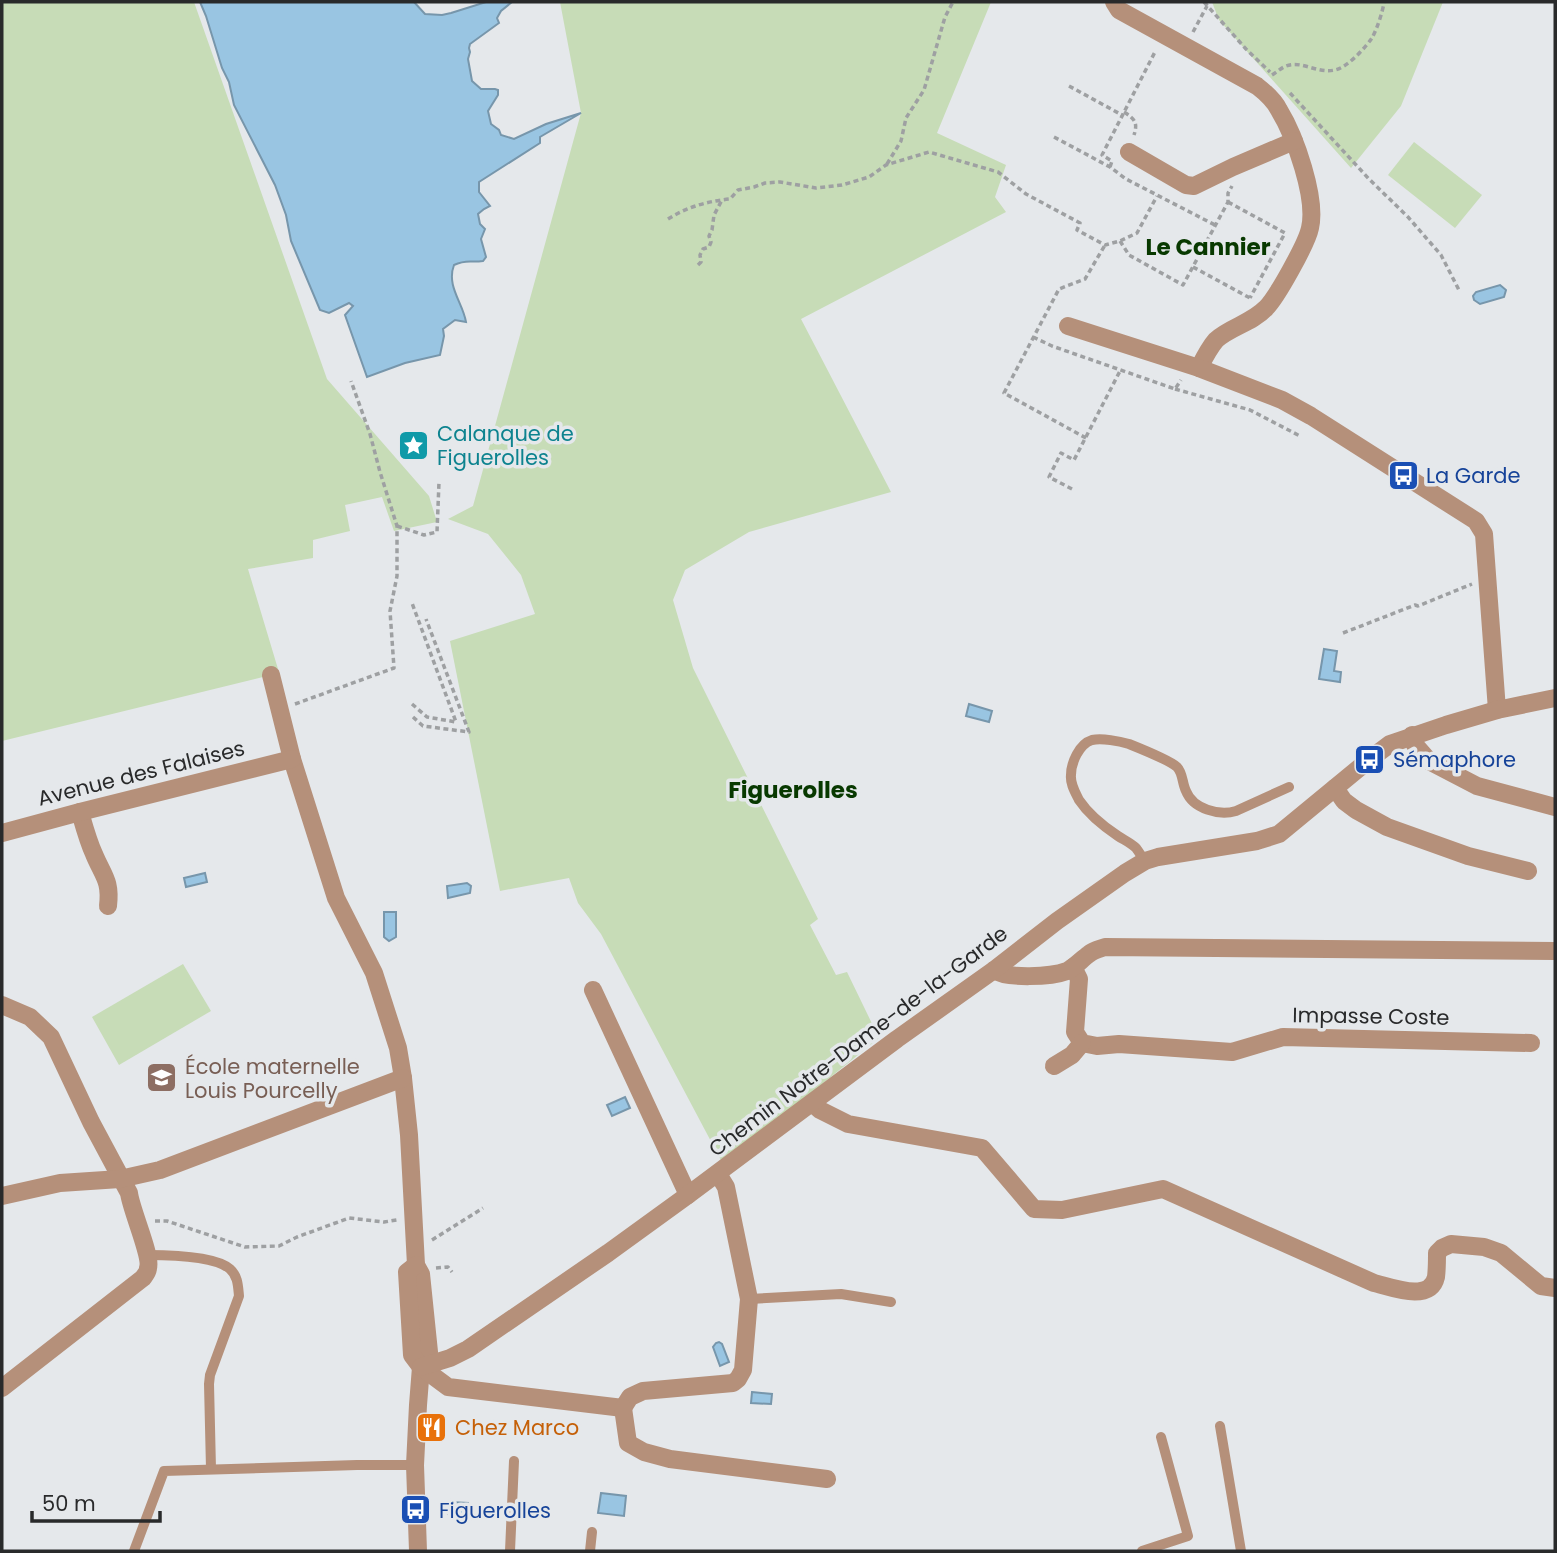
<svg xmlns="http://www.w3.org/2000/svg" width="1557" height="1553" viewBox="0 0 1557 1553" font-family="Poppins,sans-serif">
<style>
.green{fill:#c7dcb7}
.water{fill:#99c5e2;stroke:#7796ab;stroke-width:2}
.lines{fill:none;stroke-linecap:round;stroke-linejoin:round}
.path{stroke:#9ea0a2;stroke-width:3.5;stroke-dasharray:5 3.5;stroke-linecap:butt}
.lane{stroke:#b5907a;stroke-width:10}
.street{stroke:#b5907a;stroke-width:18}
.labels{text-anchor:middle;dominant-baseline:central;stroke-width:7;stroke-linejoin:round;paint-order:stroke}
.culture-label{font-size:21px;fill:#0d838f;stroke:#e5e8eb;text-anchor:start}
.transit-label{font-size:21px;fill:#164399;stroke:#e5e8eb;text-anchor:start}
.street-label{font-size:21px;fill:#292a2b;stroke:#e5e8eb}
.education-label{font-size:21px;fill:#785e54;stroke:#e5e8eb;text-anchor:start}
.food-label{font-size:21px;fill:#c56008;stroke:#e5e8eb;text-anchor:start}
.neighbourhood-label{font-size:23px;font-weight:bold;fill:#083900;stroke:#e5e8eb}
</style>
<rect width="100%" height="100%" fill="#e5e8eb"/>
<!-- green -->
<g class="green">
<polygon points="2,2 194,2 327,379 429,496 437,522 394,531 382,497 345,505 350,531 313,540 313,558 248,569 278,669 264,672 263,677 2,741"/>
<polygon points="560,2 991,2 937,133 1006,165 995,197 1006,212 801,319 891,492 749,532 685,570 673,600 693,668 818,919 810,925 836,975 847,972 879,1038 723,1164 601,934 578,903 569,878 500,891 450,641 535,614 521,575 488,534 448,519 473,506 581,113"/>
<polygon points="1212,2 1443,2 1401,106 1351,168 1219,20"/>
<polygon points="1414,142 1482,195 1455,228 1388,175"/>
<polygon points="183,964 211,1011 119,1065 92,1017"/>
</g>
<!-- water -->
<g class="water">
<path d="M200,2H414L425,14L442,15L451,13L486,2H512L501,11L497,18L499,23L470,44L469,48L470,52L468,59L472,81L481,89H495L498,90V95L488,111L491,124L499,130L501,135L514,139L546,124L581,113L540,137V143L479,182V192L490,206L484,209L478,214L480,224L485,229L481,239L486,257L483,261C470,263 467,259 454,265C446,286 463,303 466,322L455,320L443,329L444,336L440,355L405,363L367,377L345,315L353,306L349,303L329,313L320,310L291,241L286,215L275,185L234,105L229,82L222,68L206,16Z"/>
<polygon points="1500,285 1506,290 1504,297 1480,304 1474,300 1473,296 1476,292"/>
<polygon points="1324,649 1337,651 1334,671 1341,672 1340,682 1319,679"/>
<polygon points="969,704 992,711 989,722 966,716"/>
<polygon points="205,873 207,882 186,887 184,878"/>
<polygon points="467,883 471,886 470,893 448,898 447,886"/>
<polygon points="384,912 396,912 396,937 389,941 384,937"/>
<polygon points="625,1097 630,1108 612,1116 607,1105"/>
<polygon points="719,1342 722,1344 729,1362 720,1366 713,1347 716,1343"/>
<polygon points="752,1392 772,1394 771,1404 751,1403"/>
<polygon points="601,1493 626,1496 624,1516 598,1513"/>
<polygon points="449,1502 468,1503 467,1515 448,1514"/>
</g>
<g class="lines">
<!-- path -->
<g class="path">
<polyline points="1204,2 1246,49 1270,72"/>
<polyline points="1193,32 1207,6"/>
<path d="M1272,75C1277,72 1281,68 1286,66C1302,60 1317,74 1335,70C1348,67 1364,49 1372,38C1377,29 1383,11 1384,2"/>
<polyline points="1069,86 1122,115"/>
<polyline points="1290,93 1369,179 1408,217 1441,255 1460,292"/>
<path d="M1124,112C1135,119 1138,123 1134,135"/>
<polyline points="1054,137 1110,167 1126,179 1215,225"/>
<polyline points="887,164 901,141 906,118 924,90 945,17 953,2"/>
<polyline points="1110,167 1112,161 1102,155 1156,50"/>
<polyline points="1228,202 1285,233 1250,298"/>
<path d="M668,219C687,207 708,201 730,199L738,190L754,187L765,183L780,182L816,188L842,185L869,177L886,165L929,152L998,172L1026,194L1080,223L1077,230L1105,245L1120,241L1137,233L1157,196"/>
<polyline points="1120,241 1129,255 1183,285 1228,202 1228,193 1232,186"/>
<polyline points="698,265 701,262 700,255 703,249 709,247 711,242 709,236 712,230 714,215 722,200"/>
<polyline points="1193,267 1250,298"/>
<polyline points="1033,337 1052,346 1175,389 1181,380"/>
<polyline points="1175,389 1250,410 1300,436"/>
<polyline points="1086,438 1004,393 1059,289 1085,279 1105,245"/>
<polyline points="1072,489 1049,477 1061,453 1074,460 1120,371"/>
<polyline points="397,526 424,535 437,532 439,482"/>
<polyline points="1343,633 1415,605 1418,606 1472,584"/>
<polyline points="295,704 394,668 390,611 397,576 397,526 380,472 370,434 351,381"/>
<polyline points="412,704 427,717 456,722 412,603"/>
<polyline points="413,717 423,726 469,732 426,619"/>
<polyline points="155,1221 167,1221 245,1247 279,1246 297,1237 349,1218 384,1222 397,1220"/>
<polyline points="432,1240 483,1208"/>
<polyline points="436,1268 448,1267 452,1272"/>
</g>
<!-- lane -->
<g class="lane">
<path d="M1145,861C1142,857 1139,852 1136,848C1131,843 1124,840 1118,836C1103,826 1089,815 1079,800C1075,792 1070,784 1071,775C1071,763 1079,744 1092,740C1102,738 1119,741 1129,744C1139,748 1169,760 1177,767C1183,773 1182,783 1186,791C1193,809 1219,816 1236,811L1289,787"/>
<path d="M147,1255C167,1255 215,1256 230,1269C238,1276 238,1286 239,1296L210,1375L209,1384L211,1469"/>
<polyline points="749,1299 841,1294 891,1302"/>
<polyline points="1220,1426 1241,1551"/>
<polyline points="134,1551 164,1471 357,1465 415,1465"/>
<polyline points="510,1551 514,1461"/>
<polyline points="590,1551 592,1532"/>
<polyline points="1142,1551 1188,1536 1161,1437"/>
</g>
<!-- street -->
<g class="street">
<path d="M1114,2L1119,10L1257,86C1266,93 1274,100 1279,110C1295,136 1317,198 1310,228C1307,243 1277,297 1266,308C1252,323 1230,327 1216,340C1209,348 1204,358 1199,368"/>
<polyline points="1129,152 1186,185 1194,186 1233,167 1294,141"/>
<polyline points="1068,326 1199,368 1282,400 1311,416 1476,521 1484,534 1497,710"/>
<polyline points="271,675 292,759 336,898 374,973 398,1048 403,1078 409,1135 416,1265 421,1274 429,1352 421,1367 418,1405 415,1465 418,1551"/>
<polyline points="1412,735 1415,745 1429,761 1477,786 1555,807"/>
<polyline points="1335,788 1344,801 1356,810 1387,827 1468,856 1528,871"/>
<path d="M80,812C84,826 88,841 94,854C103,876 111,880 108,906"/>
<polyline points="2,833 80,812 292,759"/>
<polyline points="1073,967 1079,979 1075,1032 1082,1043 1097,1046 1119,1044 1232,1052 1283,1037 1531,1043"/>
<path d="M994,970C1007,979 1051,977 1067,971C1075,967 1082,959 1089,954C1094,950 1100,949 1105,947L1555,951"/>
<polyline points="593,990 688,1195"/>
<path d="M2,1005L30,1017L51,1037L91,1122L129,1193C131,1210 152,1256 148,1268C148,1272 145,1275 143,1278L2,1388"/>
<polyline points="1054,1066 1072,1055 1082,1043"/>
<path d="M812,1103L820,1110L848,1124L982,1148L1034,1209L1062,1210L1163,1189L1374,1283C1391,1287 1430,1303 1436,1277C1437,1269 1437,1261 1437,1253L1442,1248L1451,1244L1484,1247L1501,1253L1541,1286L1555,1288"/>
<polyline points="2,1196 60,1183 120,1179 160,1170 403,1078"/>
<polyline points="416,1265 407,1272 412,1355 421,1367 448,1387 623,1408 630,1397 643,1391 733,1383 738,1379 743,1370 749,1299 726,1187 718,1174"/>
<polyline points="421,1367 450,1358 468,1349 608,1253 688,1195 897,1039 994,970 1057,921 1125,873 1145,861 1158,857 1257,841 1279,834 1370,759 1390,744 1446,725 1497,710 1555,698"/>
<polyline points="623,1408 628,1443 644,1452 670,1459 827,1479"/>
</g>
</g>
<!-- icons -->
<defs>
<symbol id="sight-square" viewBox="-11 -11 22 22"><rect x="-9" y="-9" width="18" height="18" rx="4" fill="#0f9aa8" stroke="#e5e8eb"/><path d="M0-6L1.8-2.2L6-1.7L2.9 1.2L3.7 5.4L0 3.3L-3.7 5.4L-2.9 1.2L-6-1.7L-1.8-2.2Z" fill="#fff"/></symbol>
<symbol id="bus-square" viewBox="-11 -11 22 22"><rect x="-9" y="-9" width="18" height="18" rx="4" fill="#1a4fb4" stroke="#e5e8eb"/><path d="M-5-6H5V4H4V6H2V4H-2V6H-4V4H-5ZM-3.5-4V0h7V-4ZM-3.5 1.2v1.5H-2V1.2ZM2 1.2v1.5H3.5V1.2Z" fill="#fff"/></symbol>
<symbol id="school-square" viewBox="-11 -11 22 22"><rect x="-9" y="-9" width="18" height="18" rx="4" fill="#8d6e63" stroke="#e5e8eb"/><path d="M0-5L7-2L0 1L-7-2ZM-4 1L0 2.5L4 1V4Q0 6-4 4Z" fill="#fff"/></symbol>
<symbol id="restaurant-square" viewBox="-11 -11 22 22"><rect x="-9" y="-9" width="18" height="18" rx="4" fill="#e8710a" stroke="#e5e8eb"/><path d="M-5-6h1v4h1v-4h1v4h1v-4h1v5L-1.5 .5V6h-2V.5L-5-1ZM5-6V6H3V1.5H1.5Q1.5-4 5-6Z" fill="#fff"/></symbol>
</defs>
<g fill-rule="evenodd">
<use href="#sight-square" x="396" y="428" width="35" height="35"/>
<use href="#bus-square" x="1386" y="458" width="35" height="35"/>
<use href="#bus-square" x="1352" y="742" width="35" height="35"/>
<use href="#school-square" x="144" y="1060" width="35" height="35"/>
<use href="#restaurant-square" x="414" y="1410" width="35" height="35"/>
<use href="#bus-square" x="398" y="1492" width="35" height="35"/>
</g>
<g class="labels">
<!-- culture labels -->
<g class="culture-label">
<text x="437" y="433">Calanque de<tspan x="437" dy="24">Figuerolles</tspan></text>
</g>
<!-- transit labels -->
<g class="transit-label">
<text x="1426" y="475">La Garde</text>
<text x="1393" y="759">Sémaphore</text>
<text x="439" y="1510">Figuerolles</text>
</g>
<!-- street labels -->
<g class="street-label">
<text transform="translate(141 773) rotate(-14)">Avenue des Falaises</text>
<text transform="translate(1371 1016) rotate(1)">Impasse Coste</text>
<text transform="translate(858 1041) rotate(-37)">Chemin Notre-Dame-de-la-Garde</text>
</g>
<!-- education labels -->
<g class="education-label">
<text x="185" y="1066">École maternelle<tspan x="185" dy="24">Louis Pourcelly</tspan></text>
</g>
<!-- food labels -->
<g class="food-label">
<text x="455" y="1427">Chez Marco</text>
</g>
<!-- neighbourhood labels -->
<g class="neighbourhood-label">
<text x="1208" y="247">Le Cannier</text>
<text x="793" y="790">Figuerolles</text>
</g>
</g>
<!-- border -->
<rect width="1557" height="1553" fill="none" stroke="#292a2b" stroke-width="7"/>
<!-- scale -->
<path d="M32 1511v10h128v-10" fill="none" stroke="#292a2b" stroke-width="3.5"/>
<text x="42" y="1511" font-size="21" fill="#292a2b" stroke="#e5e8eb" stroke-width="5" paint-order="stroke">50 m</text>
</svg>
